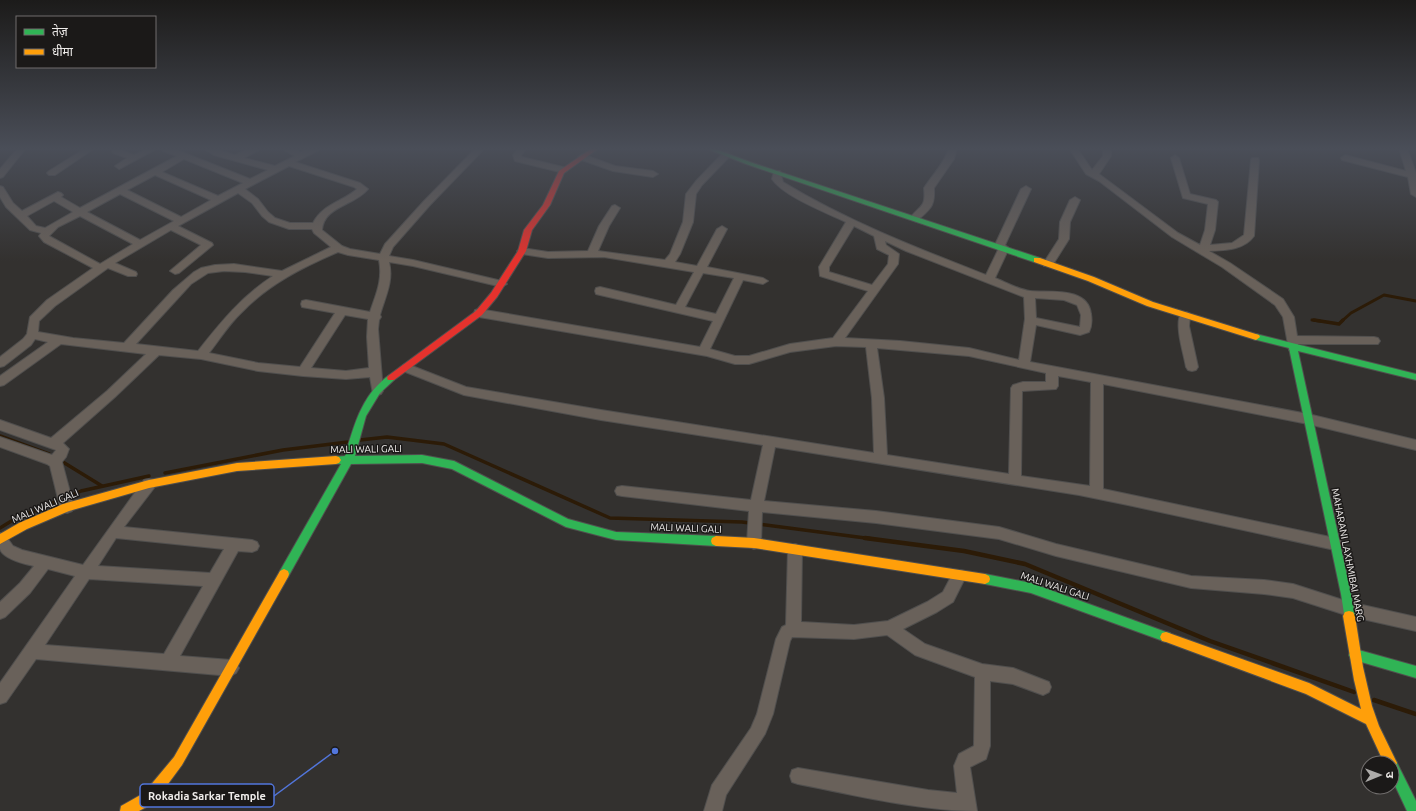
<svg xmlns="http://www.w3.org/2000/svg" width="1416" height="811" viewBox="0 0 1416 811" font-family="Ubuntu,'Noto Sans Devanagari',sans-serif">
<style>
.lines{fill:none;stroke-linecap:round;stroke-linejoin:round}
.stream-far2{stroke:#2c1b07;stroke-width:3}
.stream-far1{stroke:#2c1b07;stroke-width:3.5}
.stream{stroke:#2c1b07;stroke-width:4.5}
.street-casing{stroke:#504f4e;stroke-width:2}
.fast-casing{stroke:#504f4e;stroke-width:2}
.slow-casing{stroke:#504f4e;stroke-width:2}
.jam-casing{stroke:#504f4e;stroke-width:2}
.street{fill:#69615a;fill-rule:evenodd}
.fast{fill:#30b455;fill-rule:evenodd}
.slow{fill:#ff9f0a;fill-rule:evenodd}
.jam{fill:#e5322d;fill-rule:evenodd}
.labels{text-anchor:middle;dominant-baseline:central;stroke-width:3;stroke-linejoin:round;paint-order:stroke}
.street-label{font-size:10px;fill:#efecea;stroke:#1b1918}
.leader{fill:none;stroke:#5276dc;stroke-width:1.5}
.callout-dot{fill:#5276dc;stroke:#1b1918;stroke-width:1.5}
.callout{fill:#1b1918;stroke:#5276dc;stroke-width:1.5}
.callout-label{font-size:11px;text-anchor:middle;font-weight:bold;fill:#efecea}
</style>
<rect width="100%" height="100%" fill="#33312f"/>
<g class="lines">
<!-- stream-far2 -->
<g class="stream-far2">
<polyline points="1312,320 1320,321"/>
<polyline points="1342,321 1351,313 1384,295 1416,301"/>
</g>
<!-- stream-far1 -->
<g class="stream-far1">
<polyline points="1314,320 1339,324 1343,320"/>
<polyline points="0,436 49,454"/>
<polyline points="360,440 387,437 444,444 610,518 742,522 873,539"/>
<polyline points="58,459 102,486"/>
<polyline points="165,473 283,450 348,442"/>
<polyline points="68,497 81,491 149,476"/>
<polyline points="0,528 13,520 62,499"/>
</g>
<!-- stream -->
<g class="stream">
<polyline points="865,538 964,551 1025,564 1210,641 1354,692"/>
<polyline points="1374,700 1416,714"/>
</g>
<defs>
<g id="street">
<polygon points="18,148 26,148 3,177 0,178 0,169"/>
<polygon points="86,148 95,148 55,175 49,175 47,173 49,171"/>
<polygon points="116,148 134,155 148,148 158,148 119,169 115,166 127,158 113,153 112,151"/>
<path d="M163,148H172L250,179L268,170L214,155L202,148H212L235,155L250,148H260L259,150L244,158L275,166L295,156L284,150L283,148H293L301,152L310,148H320L319,150L295,162L360,183L368,189C354,206 324,206 322,230L342,246L350,249L380,254L385,244L424,201L476,148H485L430,205L393,247L389,256L413,260L502,281L507,284L502,287L413,266L389,262C394,281 385,297 380,315L381,317L379,320L378,329L383,391L381,394L377,395L373,394L370,377L346,379L303,376L258,371L201,359L159,355L115,397L63,443L69,449L66,457L62,462L74,507L72,511L67,513L62,511L60,507L50,466L47,464L0,447V437L52,455L56,450L0,430V420L51,438L107,391L146,354L61,344L4,385L0,386V376L48,342L35,339L31,345L4,366L0,367V357L23,339L27,334L30,317L47,300L93,268L44,242L39,236L41,233L30,230L6,207L0,197V186L3,187L13,203L22,211L58,192L61,193L63,195L61,197L80,208L177,156L163,151ZM184,159L243,183L218,196L162,172ZM289,166L354,187L357,189C342,202 323,204 313,223H290L275,218L268,212L258,199L245,189ZM155,175L211,200L181,217L127,190ZM238,193L252,203L262,216L269,222L289,229H312L314,233L331,247L282,271L234,264L215,265L201,268L194,272L173,290L124,343L73,338L38,332L39,321L55,306L108,268L128,276H136L137,274L136,272L115,263L171,230L201,245L170,271L175,274L179,273L213,245L212,243L178,226ZM120,194L174,221L140,240L87,212ZM54,201L73,212L45,228L36,226L27,216ZM80,216L133,244L100,264L49,236L58,227ZM338,252L348,255L379,260C383,280 376,294 370,312L306,300L302,301L301,304L302,307L335,313L300,367L258,363L209,353C220,339 229,324 242,312C269,284 303,267 338,252ZM224,271L245,272L273,276C242,296 221,322 198,351L136,344L191,284L208,273ZM345,315L368,319L367,337L369,368L346,371L311,368Z"/>
<polygon points="519,148 527,148 521,155 522,157 567,168 568,170 564,173 515,161 513,155"/>
<path d="M949,148H957L954,159L934,188C935,206 931,208 918,220H912L910,218C921,204 926,208 924,188C933,174 944,164 949,148Z"/>
<path d="M1069,148H1077L1092,170L1103,156V148H1111V156L1099,174L1178,233L1200,245L1205,230L1208,204L1183,198L1171,158L1175,155L1179,158L1190,194L1216,200L1218,202L1215,230L1210,245L1232,243L1244,235L1251,160L1252,158H1258L1259,160L1254,236C1244,250 1226,250 1209,251L1230,263L1283,299L1294,317L1297,336L1374,337L1378,338L1380,341L1378,344H1298L1297,350H1289L1283,317L1275,305L1222,267L1172,237L1099,181L1086,174Z"/>
<polygon points="1399,148 1407,148 1416,173 1416,197 1411,194 1408,177 1342,160 1341,158 1345,155 1406,171"/>
<path d="M726,152L729,153L730,155L729,157L702,185L696,194L693,222L680,254L675,262L697,266L717,229L722,226L727,229L707,267L763,278L768,281L763,284L743,280L710,349L735,356H749L790,344L833,338L868,291L820,276L819,267L846,222C827,213 783,196 772,179L774,171H780L783,182C847,221 917,248 986,275L998,250L994,247L1021,189L1026,186L1031,189L1005,245L1009,248L995,278C1005,282 1020,290 1030,291C1049,293 1088,286 1091,314C1092,320 1092,326 1089,332L1080,335L1036,325L1030,362L1308,414L1416,440V450L1308,424L1103,384V489L1335,538L1340,540L1342,544L1340,548L1335,550L1128,505L1079,495L775,447L764,501L876,511L999,527L1056,544L1191,576L1264,580L1293,584L1349,602L1416,617V631L1349,616L1293,598L1264,594L1191,588L1056,556L999,539L876,523L762,512L761,543L759,547L754,549L749,547L747,543L749,511L622,496L617,495L615,491L617,487L622,486L751,500L763,445L601,420L464,395L403,371L401,368L403,365L407,364L466,387L601,410L874,453L872,398L866,347L836,346L790,352L749,364H735L707,356L479,317L475,316L474,313L475,310L479,309L700,347L713,321L600,295L596,294L595,291L596,288L600,287L676,305L694,272L604,257L548,258L522,254L517,251L522,248L548,252L588,251L599,226L612,206L615,205L620,208L609,226L598,251L665,260L670,254L683,222L686,194L696,181L723,153ZM854,226L874,236L877,249L889,255L888,264L872,285L829,272V267ZM885,241L906,251L1024,297L1025,319L1019,360L969,348L900,341L845,338L898,264L899,254L886,245ZM703,273L734,278L716,314L685,307ZM1035,298L1064,300L1077,305L1081,315L1080,327L1036,318ZM877,348L969,356L1046,373V382H1023L1013,385L1011,388L1009,474L887,455L884,398ZM1058,376L1091,382L1090,486L1021,476L1022,391L1056,389L1058,386Z"/>
<polygon points="582,154 615,166 653,171 658,174 653,177 613,171 579,159 578,157"/>
<polygon points="1075,197 1080,200 1070,222 1069,239 1052,266 1044,266 1043,264 1059,239 1060,222 1070,200"/>
<path d="M1185,312L1189,313L1190,316L1189,326L1198,367L1196,370L1192,371L1188,370L1186,367C1184,354 1174,325 1181,313Z"/>
<path d="M149,479L154,480L156,484L154,488L124,527L252,540L257,542L259,546L257,550L252,552L238,551L180,656L231,660L236,663L239,668L236,673L231,676L36,659L6,702L0,704V683L75,576L48,569L30,593L5,617L0,619V602L20,583L34,566C25,564 3,559 0,549C0,545 0,538 0,533L5,535L13,546L22,550L83,565L144,480ZM116,538L224,549L210,573L98,566ZM89,579L203,586L164,654L45,645Z"/>
<path d="M795,544L800,546L802,550L801,622L854,625L888,621L927,602L943,592L954,571L959,570L964,571L966,576L953,602L937,612L903,629L925,644L982,664L1013,668L1049,682L1051,687L1049,692L1043,695L1013,684L990,681V746L986,759L970,767L977,811C920,811 855,795 798,784L792,782L790,776L792,770L798,768L928,790L957,793L954,766L959,754L974,746L975,677L915,655L887,635L854,639L792,637L790,641L773,714L765,734L726,795L722,811H704L712,785L751,728L757,714L776,639L782,627L786,625L788,550L790,546Z"/>
</g>
<g id="fast">
<polygon points="705,148 713,148 750,162 1040,258 1041,260 1037,262 1034,262 746,164"/>
<polygon points="1256,334 1416,374 1416,380 1298,351 1351,594 1355,616 1353,620 1349,621 1345,620 1341,594 1289,348 1253,339 1252,337"/>
<path d="M391,375L395,378L394,380L380,393L366,416L355,456L422,455L454,461L568,519L616,532L716,536L720,538L721,541L720,544L716,546L616,540L566,527L452,469L422,463L351,464L288,577L284,579L280,577L279,574L280,571L341,464L333,463L331,460L333,457L345,456C353,429 360,401 381,382C384,379 387,376 391,375Z"/>
<polygon points="985,574 1031,583 1166,632 1170,633 1172,637 1170,641 1166,642 1031,593 985,584 981,582 980,579 981,576"/>
<polygon points="1355,649 1416,666 1416,678 1351,659 1349,655 1351,651"/>
<polygon points="1392,759 1396,761 1416,801 1416,811 1407,811 1392,779 1392,763 1387,763 1388,761"/>
</g>
<g id="slow">
<polygon points="1034,258 1040,258 1094,277 1153,302 1259,335 1260,337 1256,340 1147,306 1088,281 1034,262"/>
<polygon points="336,456 339,457 341,460 339,463 336,464 237,471 149,488 69,511 27,529 0,544 0,534 19,523 63,504 149,480 237,463"/>
<polygon points="716,536 754,538 985,574 989,576 990,579 989,582 985,584 754,548 716,546 712,544 711,541 712,538"/>
<polygon points="284,569 288,571 289,574 288,577 182,765 154,803 139,811 120,811 121,806 144,793 174,757 280,571"/>
<polygon points="1349,611 1353,612 1355,616 1363,667 1372,706 1379,726 1397,763 1395,767 1392,769 1392,763 1384,763 1366,724 1306,694 1166,642 1162,641 1160,637 1162,633 1166,632 1309,683 1361,709 1354,680 1343,616 1345,612"/>
</g>
<polygon id="jam" points="592,148 599,148 564,173 550,205 532,230 526,251 497,297 482,315 394,380 388,380 387,378 388,376 476,311 491,293 518,251 524,230 543,205 559,171"/>
</defs>
<!-- street casing -->
<use href="#street" class="street-casing"/>
<!-- fast casing -->
<use href="#fast" class="fast-casing"/>
<!-- slow casing -->
<use href="#slow" class="slow-casing"/>
<!-- jam casing -->
<use href="#jam" class="jam-casing"/>
<!-- street -->
<use href="#street" class="street"/>
<!-- fast -->
<use href="#fast" class="fast"/>
<!-- slow -->
<use href="#slow" class="slow"/>
<!-- jam -->
<use href="#jam" class="jam"/>
</g>
<!-- sky -->
<linearGradient id="sky" x2="0" y2="1"><stop stop-color="#1c1b1a"/><stop offset="0.57" stop-color="#4a4e58"/><stop offset="1" stop-color="#4a4e58" stop-opacity="0"/></linearGradient>
<rect width="1416" height="261" fill="url(#sky)"/>
<g class="labels">
<!-- street labels -->
<g class="street-label">
<text transform="translate(366 449) rotate(-1)">MALI WALI GALI</text>
<text transform="translate(45 506) rotate(-23)">MALI WALI GALI</text>
<text transform="translate(686 528) rotate(2)">MALI WALI GALI</text>
<text transform="translate(1348 555) rotate(79)">MAHARANI LAXHMIBAI MARG</text>
<text transform="translate(1055 586) rotate(18)">MALI WALI GALI</text>
</g>
</g>
<!-- callouts -->
<path class="leader" d="M335 751L274 796"/>
<circle class="callout-dot" cx="335" cy="751" r="4"/>
<rect class="callout" x="140" y="784" width="134" height="23" rx="4"/>
<g class="callout-label">
<text x="207" y="800">Rokadia Sarkar Temple</text>
</g>
<!-- legend -->
<rect x="16" y="16" width="140" height="52" fill="#1b1918" stroke="#706d6c"/>
<rect x="24" y="29" width="20" height="6" fill="#30b455" stroke="#706d6c"/>
<text x="52" y="36" font-size="12" fill="#efecea">तेज़</text>
<rect x="24" y="49" width="20" height="6" fill="#ff9f0a" stroke="#706d6c"/>
<text x="52" y="56" font-size="12" fill="#efecea">धीमा</text>
<!-- north arrow -->
<g transform="translate(1380 775) rotate(89)"><circle r="19" fill="#1b1918" stroke="#706d6c"/>
<path d="M0-3L7 15L0 10L-7 15Z" fill="#adaba9"/>
<text y="-6" font-size="11" font-weight="bold" text-anchor="middle" fill="#efecea">उ</text>
</g>
</svg>
